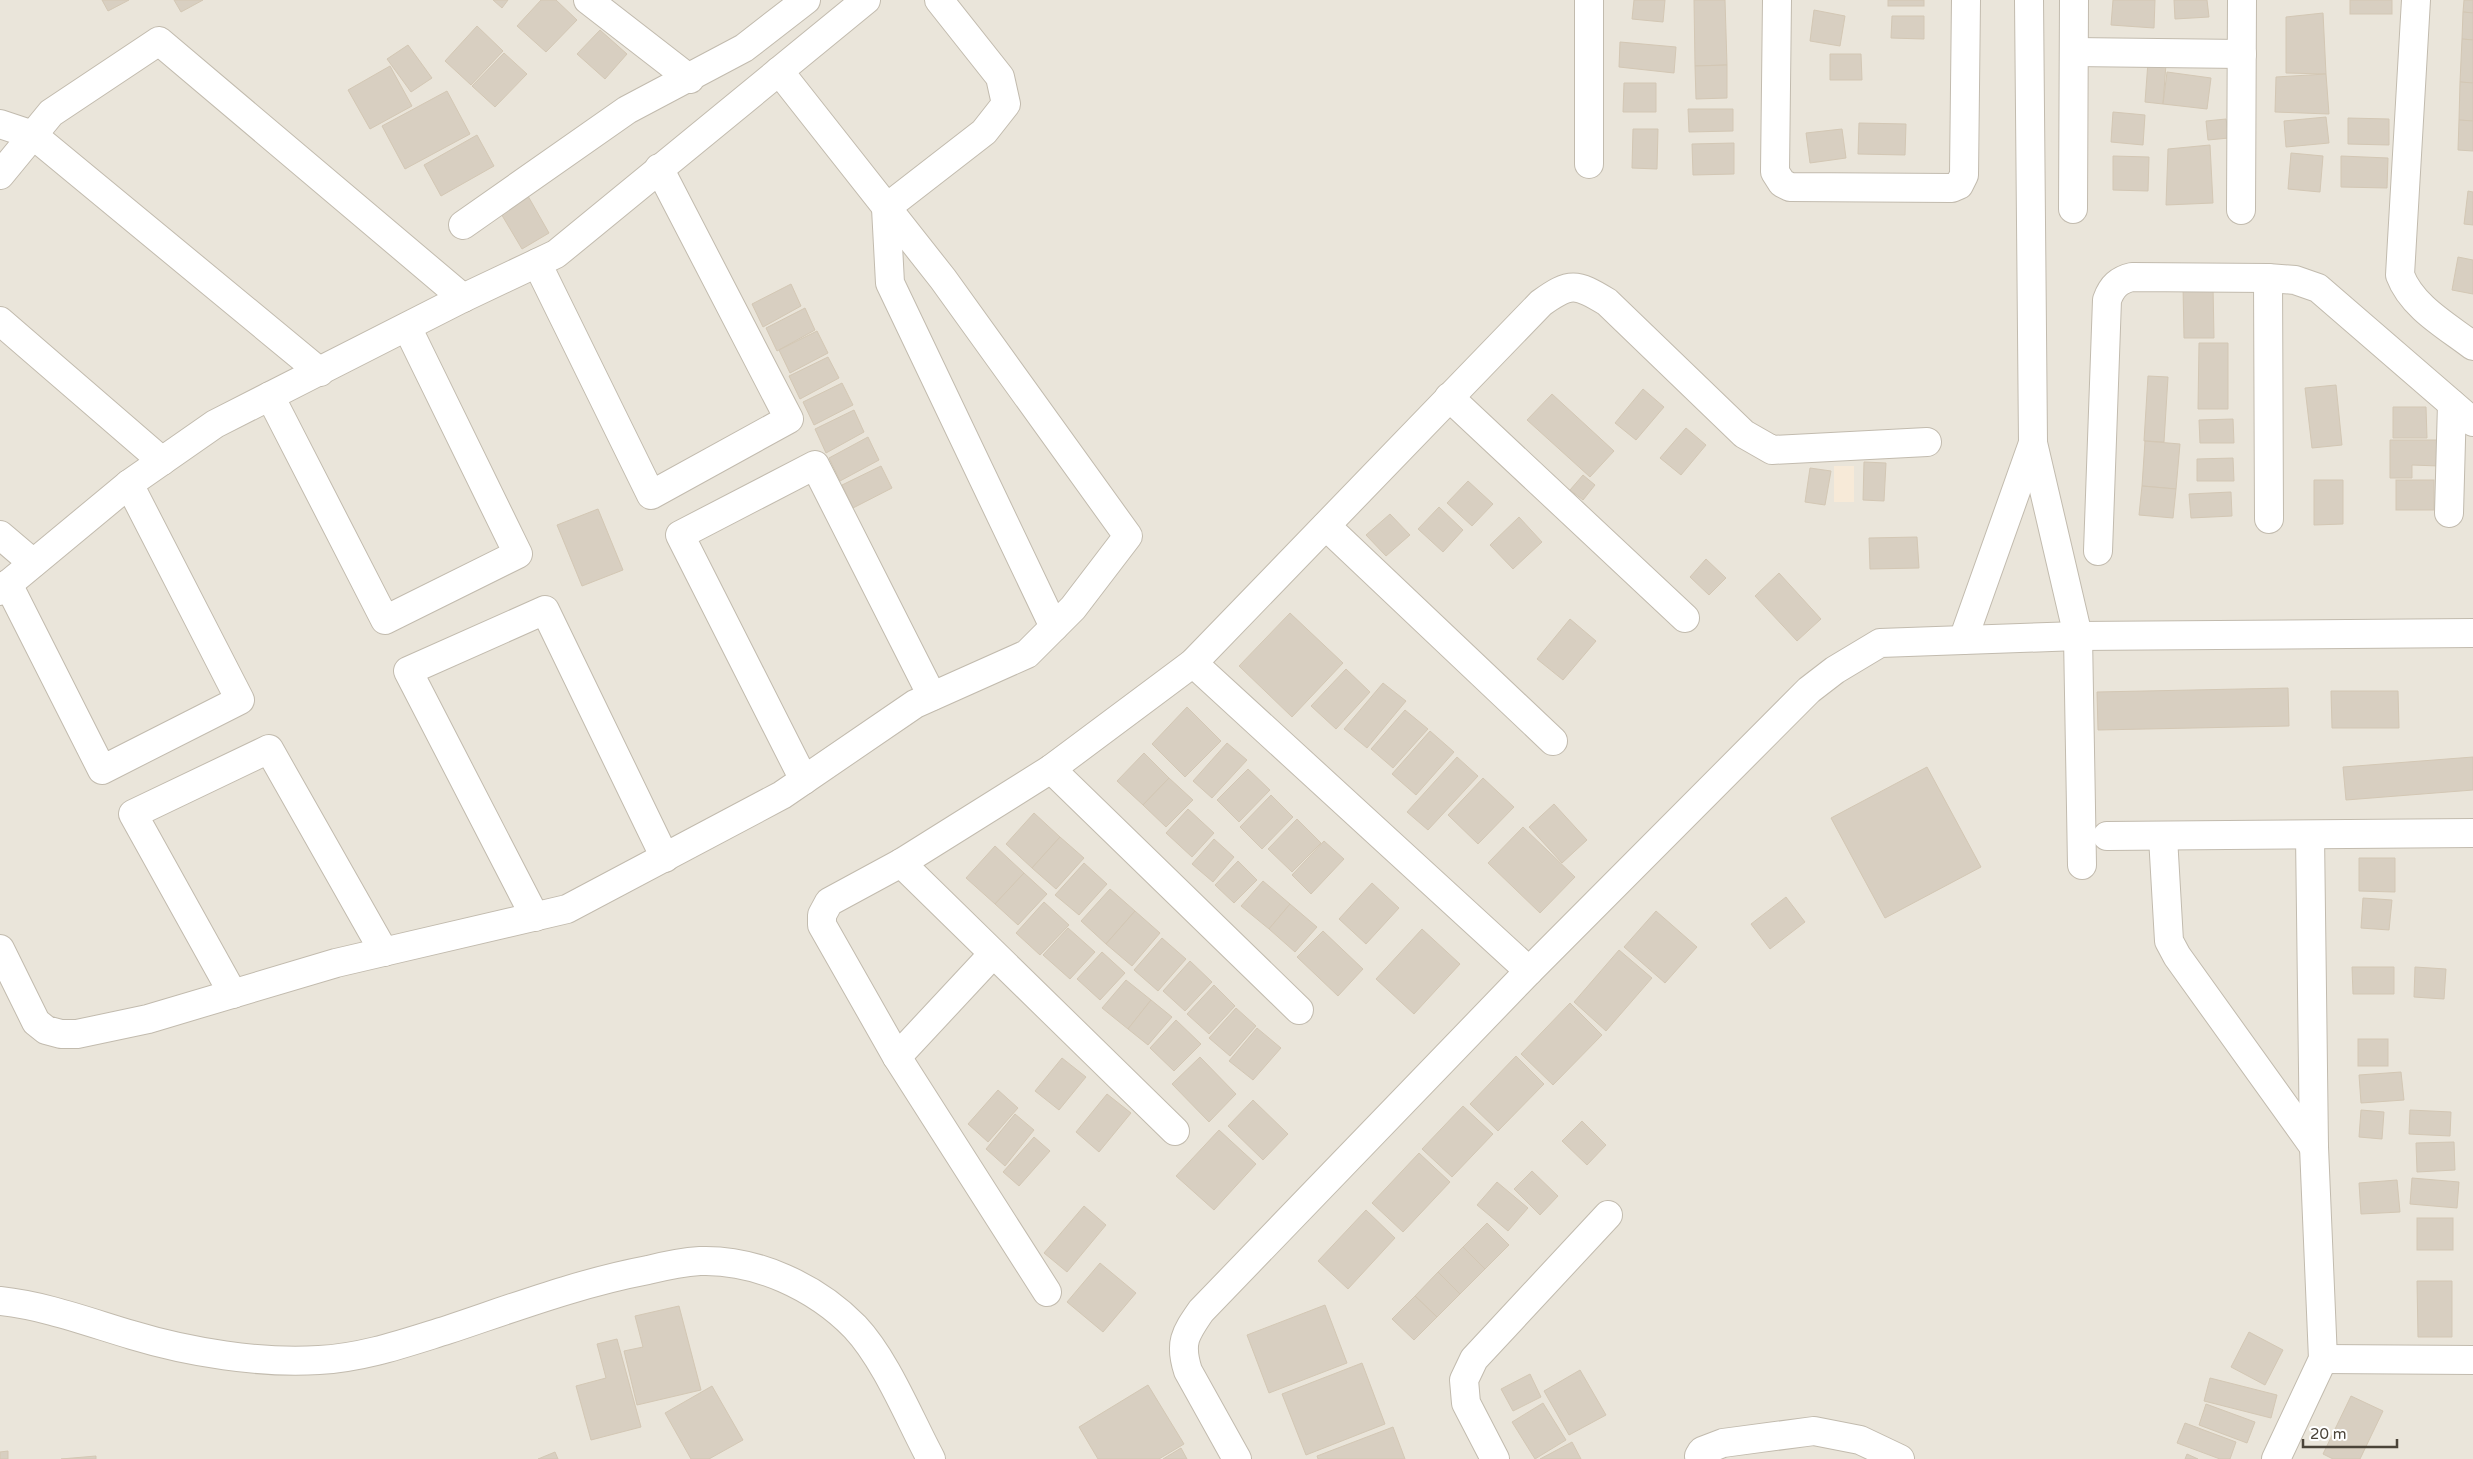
<svg xmlns="http://www.w3.org/2000/svg" width="2473" height="1459" viewBox="0 0 2473 1459" font-family="'Varela Round',sans-serif">
<style>
.residential{fill:#eae5da}
.commercial{fill:#f7ead8}
.building{fill:#d8cfc1;stroke:#d3c7b4}
.lines{fill:none;stroke-linecap:round;stroke-linejoin:round}
.minor-casing{stroke:#c2bbae;stroke-width:30}
.minor{stroke:#fff;stroke-width:28}
</style>
<rect width="100%" height="100%" fill="#f6f3ec"/>
<!-- residential -->
<rect class="residential" x="0" y="0" width="2473" height="1459"/>
<!-- commercial -->
<rect class="commercial" x="1834" y="466" width="20" height="36"/>
<!-- building -->
<g class="building">
<polygon points="102,0 129,0 108,11"/>
<polygon points="174,0 203,0 181,12"/>
<polygon points="493,0 508,0 502,8"/>
<polygon points="541,0 556,0 577,20 546,52 517,26"/>
<polygon points="1634,0 1665,0 1663,22 1632,19"/>
<polygon points="1694,0 1725,0 1727,65 1695,66"/>
<rect x="1888" y="0" width="36" height="6"/>
<polygon points="2113,0 2155,0 2154,28 2111,25"/>
<polygon points="2174,0 2207,0 2209,17 2175,19"/>
<rect x="2350" y="0" width="42" height="14"/>
<polygon points="2464,0 2473,0 2473,13 2463,12"/>
<polygon points="1814,10 1845,16 1840,46 1810,41"/>
<polygon points="2463,12 2473,13 2473,40 2462,39"/>
<polygon points="2323,13 2326,74 2286,73 2286,17"/>
<polygon points="1892,16 1924,16 1924,39 1891,38"/>
<polygon points="477,26 503,51 471,85 445,61"/>
<polygon points="600,30 627,54 605,79 577,54"/>
<polygon points="2462,39 2473,40 2473,83 2460,82"/>
<polygon points="1620,42 1676,47 1674,73 1619,67"/>
<polygon points="408,45 432,78 411,92 387,59"/>
<polygon points="504,53 527,74 495,107 472,86"/>
<polygon points="1830,54 1861,54 1862,80 1830,80"/>
<polygon points="2148,62 2166,64 2163,104 2145,102"/>
<polygon points="1727,65 1727,98 1696,99 1695,66"/>
<polygon points="390,66 412,106 370,129 348,90"/>
<polygon points="2167,72 2211,78 2207,109 2163,104"/>
<polygon points="2326,74 2329,114 2275,112 2276,77"/>
<polygon points="2460,82 2473,83 2473,121 2459,120"/>
<polygon points="1624,83 1656,83 1656,112 1623,112"/>
<polygon points="447,91 470,134 405,169 382,126"/>
<polygon points="1688,109 1733,109 1733,131 1689,132"/>
<polygon points="2113,112 2145,115 2143,145 2111,142"/>
<polygon points="2326,117 2329,143 2286,147 2284,121"/>
<polygon points="2348,118 2389,119 2389,145 2348,144"/>
<polygon points="2226,119 2229,138 2208,140 2206,121"/>
<polygon points="2459,120 2473,121 2473,151 2458,150"/>
<polygon points="1859,123 1906,124 1905,155 1858,154"/>
<polygon points="1633,129 1658,129 1657,169 1632,168"/>
<polygon points="1842,129 1846,158 1810,163 1806,133"/>
<polygon points="477,135 494,166 441,196 424,165"/>
<polygon points="1734,143 1734,174 1693,175 1692,144"/>
<polygon points="2210,145 2213,203 2166,205 2168,149"/>
<polygon points="2291,153 2323,156 2320,192 2288,189"/>
<polygon points="2113,156 2149,157 2148,191 2113,190"/>
<polygon points="2341,156 2388,158 2387,188 2341,187"/>
<polygon points="2468,191 2473,192 2473,225 2464,224"/>
<polygon points="528,196 549,233 522,249 500,212"/>
<polygon points="2458,257 2473,260 2473,294 2452,290"/>
<polygon points="791,284 801,306 763,327 752,304"/>
<polygon points="2183,286 2213,286 2214,338 2184,338"/>
<polygon points="805,308 815,330 777,351 766,328"/>
<polygon points="817,331 828,353 790,373 779,350"/>
<polygon points="2199,343 2228,343 2228,409 2198,409"/>
<polygon points="828,357 839,378 800,399 789,376"/>
<polygon points="2148,376 2168,377 2164,442 2144,441"/>
<polygon points="842,383 853,405 814,425 803,402"/>
<polygon points="2336,385 2342,445 2312,448 2305,388"/>
<polygon points="1643,389 1664,407 1636,440 1615,423"/>
<polygon points="1552,394 1614,451 1590,477 1527,420"/>
<polygon points="2393,407 2426,407 2427,438 2393,438"/>
<polygon points="854,410 864,432 826,453 815,429"/>
<polygon points="2233,419 2234,443 2200,443 2199,420"/>
<polygon points="1686,428 1706,445 1681,475 1660,458"/>
<polygon points="868,437 879,460 840,481 829,458"/>
<polygon points="2390,440 2439,440 2439,466 2412,465 2412,478 2390,478"/>
<polygon points="2145,441 2180,444 2176,489 2142,486"/>
<polygon points="2233,458 2234,481 2197,481 2197,459"/>
<polygon points="1864,462 1886,463 1884,501 1863,500"/>
<polygon points="881,466 892,488 853,508 842,485"/>
<polygon points="1810,468 1831,471 1825,505 1805,502"/>
<polygon points="1583,475 1595,485 1583,500 1570,490"/>
<polygon points="2314,480 2343,480 2343,524 2314,525"/>
<rect x="2396" y="480" width="38" height="30"/>
<polygon points="1468,481 1493,504 1472,526 1447,503"/>
<polygon points="2142,486 2176,489 2173,518 2139,515"/>
<polygon points="2231,492 2232,516 2191,518 2189,494"/>
<polygon points="1439,507 1463,530 1443,552 1418,529"/>
<polygon points="598,509 623,570 582,586 557,525"/>
<polygon points="1390,514 1410,535 1386,556 1366,535"/>
<polygon points="1519,517 1542,542 1513,569 1490,545"/>
<polygon points="1917,537 1919,568 1870,569 1869,538"/>
<polygon points="1706,559 1726,578 1709,595 1690,577"/>
<polygon points="1779,573 1821,619 1797,641 1755,596"/>
<polygon points="1290,613 1343,663 1292,717 1239,666"/>
<polygon points="1570,619 1596,641 1563,680 1537,659"/>
<polygon points="1346,669 1370,692 1336,729 1311,706"/>
<polygon points="1383,683 1406,701 1367,748 1344,729"/>
<polygon points="2288,688 2289,726 2098,730 2097,692"/>
<polygon points="2331,691 2398,691 2399,728 2332,728"/>
<polygon points="1187,707 1221,741 1185,777 1152,744"/>
<polygon points="1405,710 1428,729 1393,768 1371,749"/>
<polygon points="1430,731 1454,752 1416,795 1392,774"/>
<polygon points="1227,743 1247,760 1212,798 1193,781"/>
<polygon points="1144,753 1169,778 1143,805 1117,781"/>
<polygon points="1457,757 1478,776 1428,830 1407,812"/>
<polygon points="2473,757 2473,790 2346,800 2343,767"/>
<polygon points="1927,767 1981,867 1885,918 1831,818"/>
<polygon points="1248,769 1270,790 1239,822 1217,800"/>
<polygon points="1169,778 1193,800 1166,827 1143,805"/>
<polygon points="1483,778 1514,807 1478,844 1448,815"/>
<polygon points="1271,795 1293,817 1262,849 1240,827"/>
<polygon points="1554,804 1587,840 1562,863 1529,827"/>
<polygon points="1188,809 1214,833 1192,857 1166,833"/>
<polygon points="1034,813 1060,837 1032,868 1006,844"/>
<polygon points="1297,819 1321,843 1292,872 1268,849"/>
<polygon points="1523,827 1575,877 1540,913 1488,863"/>
<polygon points="1060,837 1084,858 1056,889 1032,868"/>
<polygon points="1214,839 1234,857 1213,882 1192,864"/>
<polygon points="1324,841 1344,859 1311,894 1292,875"/>
<polygon points="995,846 1024,873 995,904 966,878"/>
<polygon points="2359,858 2395,858 2395,892 2359,891"/>
<polygon points="1238,861 1257,880 1234,903 1215,885"/>
<polygon points="1084,863 1107,884 1079,915 1055,895"/>
<polygon points="1024,873 1047,894 1018,925 995,904"/>
<polygon points="1263,881 1290,904 1269,929 1241,906"/>
<polygon points="1372,883 1399,908 1366,944 1339,919"/>
<polygon points="1110,889 1135,911 1106,944 1081,921"/>
<polygon points="1786,897 1805,922 1770,949 1751,924"/>
<polygon points="2363,898 2392,900 2389,930 2361,928"/>
<polygon points="1044,902 1069,925 1040,955 1016,933"/>
<polygon points="1290,904 1317,927 1295,952 1269,929"/>
<polygon points="1135,911 1160,933 1132,966 1106,944"/>
<polygon points="1656,911 1697,947 1665,983 1624,947"/>
<polygon points="1068,928 1095,952 1070,979 1043,955"/>
<polygon points="1422,929 1460,964 1414,1014 1376,979"/>
<polygon points="1323,931 1363,969 1338,996 1297,957"/>
<polygon points="1162,938 1186,959 1158,991 1134,970"/>
<polygon points="1619,950 1652,978 1606,1031 1574,1002"/>
<polygon points="1102,952 1125,973 1100,1000 1077,979"/>
<polygon points="1190,961 1212,982 1185,1011 1163,991"/>
<polygon points="2352,967 2394,967 2394,994 2353,994"/>
<polygon points="2415,967 2446,969 2444,999 2414,997"/>
<polygon points="1126,980 1151,1000 1128,1029 1102,1008"/>
<polygon points="1214,985 1235,1006 1209,1034 1187,1014"/>
<polygon points="1151,1000 1172,1017 1148,1045 1128,1029"/>
<polygon points="1570,1003 1602,1035 1553,1085 1521,1054"/>
<polygon points="1236,1008 1256,1026 1230,1056 1209,1038"/>
<polygon points="1176,1020 1201,1044 1174,1071 1150,1048"/>
<polygon points="1257,1028 1281,1048 1253,1080 1229,1061"/>
<rect x="2358" y="1039" width="30" height="27"/>
<polygon points="1516,1056 1544,1084 1498,1131 1470,1104"/>
<polygon points="1200,1057 1236,1094 1209,1122 1172,1084"/>
<polygon points="1062,1058 1086,1077 1059,1110 1035,1091"/>
<polygon points="2401,1072 2404,1100 2361,1103 2359,1075"/>
<polygon points="998,1090 1018,1108 988,1142 968,1124"/>
<polygon points="1107,1094 1131,1113 1099,1152 1076,1132"/>
<polygon points="1253,1100 1288,1134 1263,1160 1228,1126"/>
<polygon points="1463,1106 1493,1134 1452,1177 1422,1149"/>
<polygon points="2361,1110 2384,1112 2382,1139 2359,1137"/>
<polygon points="2410,1110 2451,1112 2450,1136 2409,1134"/>
<polygon points="1015,1114 1034,1130 1005,1166 986,1149"/>
<polygon points="1582,1121 1606,1145 1587,1165 1562,1141"/>
<polygon points="1219,1130 1256,1164 1214,1210 1176,1176"/>
<polygon points="1034,1137 1050,1151 1019,1186 1003,1172"/>
<polygon points="2454,1142 2455,1170 2417,1172 2416,1143"/>
<polygon points="1419,1153 1450,1182 1403,1232 1372,1203"/>
<polygon points="1532,1171 1558,1196 1540,1215 1514,1189"/>
<polygon points="2412,1178 2459,1182 2457,1208 2410,1204"/>
<polygon points="2397,1180 2400,1212 2361,1214 2359,1183"/>
<polygon points="1497,1182 1528,1208 1508,1231 1477,1205"/>
<polygon points="1084,1206 1106,1225 1067,1272 1044,1253"/>
<polygon points="1366,1210 1395,1238 1348,1289 1318,1261"/>
<rect x="2417" y="1218" width="36" height="32"/>
<polygon points="1487,1223 1509,1245 1485,1269 1463,1247"/>
<polygon points="1463,1247 1485,1269 1460,1294 1438,1272"/>
<polygon points="1100,1263 1136,1293 1103,1332 1067,1302"/>
<polygon points="1438,1272 1460,1294 1437,1317 1415,1296"/>
<polygon points="2417,1281 2452,1281 2452,1337 2418,1337"/>
<polygon points="1415,1296 1437,1317 1414,1340 1392,1319"/>
<polygon points="1325,1305 1347,1363 1269,1393 1247,1335"/>
<polygon points="679,1306 701,1390 637,1405 624,1351 643,1347 635,1316"/>
<polygon points="2249,1332 2283,1350 2265,1385 2231,1367"/>
<polygon points="617,1339 641,1427 591,1440 576,1386 606,1378 597,1344"/>
<polygon points="1362,1363 1385,1424 1306,1455 1282,1394"/>
<polygon points="1580,1370 1606,1415 1569,1435 1544,1391"/>
<polygon points="1530,1374 1541,1397 1513,1411 1501,1389"/>
<polygon points="2210,1378 2277,1395 2271,1418 2204,1401"/>
<polygon points="1148,1385 1184,1444 1159,1459 1098,1459 1079,1427"/>
<polygon points="712,1386 743,1440 709,1459 691,1459 665,1413"/>
<polygon points="2351,1396 2383,1411 2360,1459 2333,1459 2323,1454"/>
<polygon points="1543,1403 1566,1440 1535,1459 1512,1422"/>
<polygon points="2206,1404 2255,1422 2247,1443 2199,1425"/>
<polygon points="2185,1423 2236,1442 2230,1459 2220,1459 2177,1443"/>
<polygon points="1393,1427 1405,1459 1318,1459 1317,1456"/>
<polygon points="1572,1442 1581,1459 1540,1459"/>
<polygon points="1181,1448 1187,1459 1163,1459"/>
<polygon points="8,1451 8,1459 0,1459 0,1452"/>
<polygon points="555,1452 558,1459 538,1459"/>
<polygon points="2187,1454 2198,1459 2185,1459"/>
<polygon points="96,1456 96,1459 61,1459"/>
</g>
<g class="lines">
<defs>
<g id="minor">
<polyline points="588,0 690,79"/>
<polyline points="939,0 1000,77 1006,104 984,132 886,208 890,283 1054,627"/>
<polyline points="1777,0 1775,172 1782,183 1790,187 1952,188 1959,185 1964,175 1966,0"/>
<polyline points="2029,0 2033,443 2078,636 2082,865"/>
<path d="M2416,0L2400,275C2412,307 2447,326 2473,346"/>
<polyline points="2074,52 2242,54"/>
<polyline points="0,124 33,135 320,372"/>
<polyline points="1589,164 1589,0"/>
<polyline points="0,175 51,113 159,41 463,298"/>
<polyline points="2073,209 2074,0"/>
<polyline points="2241,210 2242,0"/>
<polyline points="463,225 627,110 744,48 806,0"/>
<polyline points="537,263 651,495 789,419 659,168"/>
<polyline points="2268,278 2269,519"/>
<polyline points="0,321 162,461"/>
<polyline points="270,396 385,620 518,554 407,327"/>
<polyline points="1449,397 1685,618"/>
<polyline points="2449,513 2452,404"/>
<polyline points="1326,526 1553,741"/>
<polyline points="0,535 33,563"/>
<path d="M2098,551L2107,300C2112,286 2119,280 2132,277L2268,278L2295,280L2318,288L2473,422"/>
<polyline points="8,584 102,770 240,700 129,484"/>
<polyline points="0,591 129,484 215,424 463,298 556,254 866,0"/>
<polyline points="1963,640 2033,443"/>
<polyline points="1193,663 1529,971"/>
<polyline points="1051,769 1299,1010"/>
<polyline points="804,780 680,535 815,465 932,696"/>
<polyline points="2107,836 2473,833"/>
<polyline points="2163,837 2169,941 2177,956 2314,1147"/>
<polyline points="901,863 1175,1131"/>
<polyline points="535,917 408,671 545,610 665,858"/>
<polyline points="0,949 36,1022 46,1030 61,1034 77,1034 148,1019 336,963 567,909 782,795 915,704 1027,654 1073,608 1128,536 943,279 779,71"/>
<polyline points="233,994 133,814 269,749 384,952"/>
<polyline points="897,1057 993,954"/>
<path d="M1047,1292L897,1057L822,925V915L829,902L901,863L1051,769L1193,663L1541,303C1570,282 1576,283 1607,302L1744,434L1772,450L1927,442"/>
<path d="M0,1301C46,1306 88,1322 132,1335C188,1352 261,1364 319,1360C363,1358 405,1343 447,1330C513,1308 579,1283 648,1270C664,1266 683,1262 700,1261C756,1259 816,1287 855,1327C886,1360 909,1418 931,1459"/>
<polyline points="2323,1359 2473,1360"/>
<path d="M1237,1459L1188,1371C1179,1343 1185,1334 1201,1311L1529,971L1809,690L1835,670L1880,643L2078,636L2473,633"/>
<polyline points="1495,1459 1466,1403 1464,1380 1474,1359 1608,1215"/>
<polyline points="1700,1459 1699,1456 1702,1451 1723,1443 1814,1431 1860,1440 1900,1459"/>
<polyline points="2276,1459 2323,1359 2314,1147 2310,835"/>
</g>
</defs>
<!-- minor casing -->
<use href="#minor" class="minor-casing"/>
<!-- minor -->
<use href="#minor" class="minor"/>
</g>
<!-- scale -->
<path d="M2303 1439v8h94v-8" fill="none" stroke="#4b4439" stroke-width="2.5"/>
<text x="2310" y="1439" font-size="15" fill="#4b4439" stroke="#ffffff" stroke-width="4" paint-order="stroke">20 m</text>
</svg>
